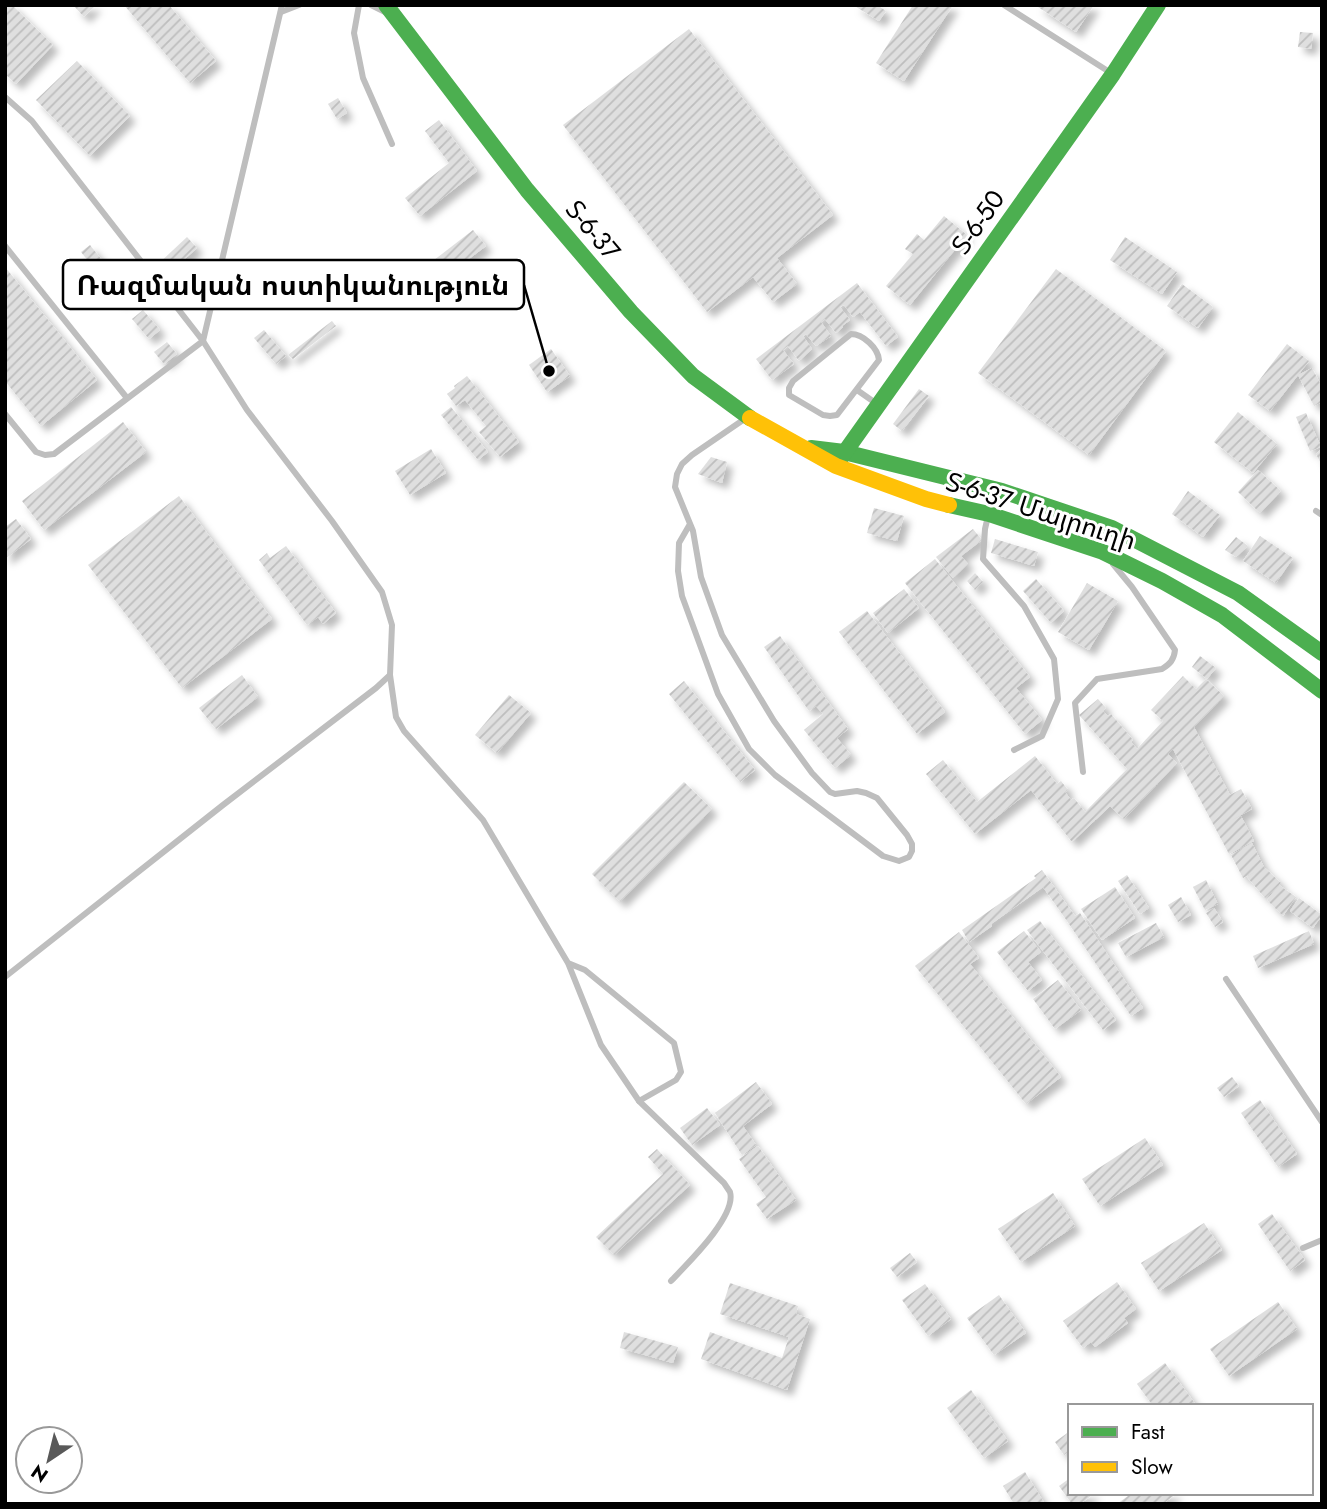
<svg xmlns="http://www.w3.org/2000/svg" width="1327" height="1509" viewBox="0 0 1327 1509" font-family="Jost,'Noto Sans Armenian',sans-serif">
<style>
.building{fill:url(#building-hatch);filter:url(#shadow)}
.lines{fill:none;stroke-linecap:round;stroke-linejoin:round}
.lane{stroke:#bebebe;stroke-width:6}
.fast{stroke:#4caf50;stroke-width:16}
.slow{stroke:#ffc107;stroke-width:16}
.labels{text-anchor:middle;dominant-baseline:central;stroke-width:6;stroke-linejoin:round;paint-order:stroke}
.street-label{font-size:26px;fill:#000;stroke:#fff}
.leader{fill:none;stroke:#000;stroke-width:2.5}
.callout-dot{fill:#000;stroke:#fff;stroke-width:2.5}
.callout{fill:#fff;stroke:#000;stroke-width:2.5}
.callout-label{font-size:28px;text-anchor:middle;font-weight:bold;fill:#000}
</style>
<defs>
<pattern id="building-hatch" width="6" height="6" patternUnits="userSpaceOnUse" patternTransform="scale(1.75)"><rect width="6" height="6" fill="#dfdfdf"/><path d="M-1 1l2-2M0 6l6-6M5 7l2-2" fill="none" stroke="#bebebe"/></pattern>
<filter id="shadow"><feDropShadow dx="6" dy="6" stdDeviation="3.5" flood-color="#0004"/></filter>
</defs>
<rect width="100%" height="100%" fill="#fff"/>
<!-- building -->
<g class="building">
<polygon points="5,5 12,5 53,45 16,84 5,74"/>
<polygon points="73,5 96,5 84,17"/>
<polygon points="124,5 169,5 216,61 190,83"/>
<polygon points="853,5 877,5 886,11 879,21"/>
<polygon points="913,5 953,5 904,81 876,63"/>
<polygon points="1035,5 1094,5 1076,32"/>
<polygon points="689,29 833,215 777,258 797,284 773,302 753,277 707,312 563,125"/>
<polygon points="1300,32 1313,33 1311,49 1298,47"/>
<polygon points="77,61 130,116 90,156 36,100"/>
<polygon points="338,98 347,113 337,119 328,104"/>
<polygon points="439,120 477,171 420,216 405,198 449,163 425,131"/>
<polygon points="944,216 967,235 910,305 886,286 913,254 905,249 917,234 924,240"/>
<polygon points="473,230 486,246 441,280 429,264"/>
<polygon points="187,237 197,248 165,277 156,266"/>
<polygon points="1125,237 1177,272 1162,294 1110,260"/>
<polygon points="90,245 129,294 120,301 81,252"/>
<polygon points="5,267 97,380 41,426 5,381"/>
<polygon points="1056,269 1166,351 1089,455 978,373"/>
<polygon points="857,283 898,337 886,346 860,312 853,317 844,305 840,307 850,320 842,326 843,327 836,333 825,319 821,322 831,336 816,346 806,334 803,336 812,349 799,361 788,346 783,350 794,364 772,380 756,359"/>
<polygon points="1182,284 1213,307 1198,328 1167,306"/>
<polygon points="143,310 160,330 149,339 132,319"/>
<polygon points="332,321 336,326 293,359 288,355"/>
<polygon points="264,330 286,356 276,364 254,338"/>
<polygon points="167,342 177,354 164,364 154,352"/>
<polygon points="1287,344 1309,361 1270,411 1248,395"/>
<polygon points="551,349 570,376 547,392 529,365"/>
<polygon points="1312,368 1322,387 1322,402 1314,406 1298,375"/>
<polygon points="467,376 519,442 500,457 479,432 486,426 465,400 456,406 447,394 455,388 454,386"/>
<polygon points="919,389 929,396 902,431 893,424"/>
<polygon points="451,407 488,452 478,460 441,415"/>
<polygon points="1238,412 1277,444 1253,473 1214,442"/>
<polygon points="1306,413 1321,447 1310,451 1296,417"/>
<polygon points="123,422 146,452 44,530 22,501"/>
<polygon points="1322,448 1322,466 1316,454"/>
<polygon points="431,449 446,473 410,495 395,471"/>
<polygon points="711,457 727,462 722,483 698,474"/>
<polygon points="1258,470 1281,491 1260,513 1238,492"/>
<polygon points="1188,491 1220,515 1203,537 1172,514"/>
<polygon points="179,496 272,619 182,688 88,565"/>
<polygon points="874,508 904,516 897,541 867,533"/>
<polygon points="16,519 31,539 5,559 5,527"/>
<polygon points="973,529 982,540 961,556 968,564 953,578 936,557"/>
<polygon points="1260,536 1293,558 1276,583 1243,561"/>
<polygon points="1236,537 1248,546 1236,557 1225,550"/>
<polygon points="995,539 1038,552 1034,566 991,553"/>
<polygon points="286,546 336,613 323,624 318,617 307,625 259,560 267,553 270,558"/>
<polygon points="935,559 1030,677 1016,688 1042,720 1025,734 905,583"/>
<polygon points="975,573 983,582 975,590 967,581"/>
<polygon points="1036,579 1064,611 1051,623 1023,591"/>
<polygon points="1087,583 1118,601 1089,650 1058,632"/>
<polygon points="904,589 919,608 888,633 873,613"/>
<polygon points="867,611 945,712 917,734 839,632"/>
<polygon points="780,636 848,729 837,738 851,755 835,768 804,730 823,714 816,706 809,711 764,647"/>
<polygon points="1200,656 1216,668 1207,679 1192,667"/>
<polygon points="242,675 258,697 216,729 199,708"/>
<polygon points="1183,676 1196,689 1206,679 1224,696 1194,727 1230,795 1241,789 1252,809 1230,821 1241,816 1254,841 1229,854 1173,749 1168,754 1177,763 1124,819 1110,806 1072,842 1031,790 975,834 926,774 943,760 977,802 1035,756 1057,784 1061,781 1068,790 1065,792 1071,800 1074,798 1085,812 1127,769 1079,715 1098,699 1106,708 1103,711 1108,716 1111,714 1133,740 1131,742 1137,749 1163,721 1151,710"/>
<polygon points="684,681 755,770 740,782 669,694"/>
<polygon points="509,695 531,713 497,753 475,735"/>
<polygon points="684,782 712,809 620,902 592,874"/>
<polygon points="1252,843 1264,867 1281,883 1265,898 1247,877 1256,871 1243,878 1231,855"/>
<polygon points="1042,870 1075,916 1080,913 1143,1008 1131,1016 1067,921 1043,887 991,924 992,926 969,942 962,930 1036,878 1034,876"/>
<polygon points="1127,875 1149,908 1140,914 1118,881"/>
<polygon points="1206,880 1218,904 1205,910 1193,887"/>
<polygon points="1279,885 1296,897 1283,916 1267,900"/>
<polygon points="1115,887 1135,918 1102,940 1081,909"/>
<polygon points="1181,897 1191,915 1178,922 1168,905"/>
<polygon points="1299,898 1322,915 1313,928 1290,911"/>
<polygon points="1214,908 1223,922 1215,927 1206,913"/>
<polygon points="1040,921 1116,1020 1103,1030 1027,930"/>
<polygon points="1156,923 1164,937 1126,957 1118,943"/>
<polygon points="1024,931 1041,952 1028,962 1042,980 1028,991 997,952"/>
<polygon points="1309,931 1314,944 1258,968 1253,956"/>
<polygon points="959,932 979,958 970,964 1061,1077 1026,1104 915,966"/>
<polygon points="1058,980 1081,1010 1055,1029 1033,999"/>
<polygon points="1232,1077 1239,1086 1224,1097 1217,1088"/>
<polygon points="756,1082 772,1104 743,1126 756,1145 742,1155 715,1113"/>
<polygon points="1260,1100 1297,1154 1278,1167 1241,1113"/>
<polygon points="707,1108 720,1125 692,1145 680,1128"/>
<polygon points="1145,1138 1163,1165 1100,1206 1082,1179"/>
<polygon points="758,1146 796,1200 767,1219 756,1204 766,1197 739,1159"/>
<polygon points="657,1149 690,1185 614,1255 596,1237 663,1174 648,1157"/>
<polygon points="1053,1193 1075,1226 1021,1262 998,1229"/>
<polygon points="1272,1214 1305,1260 1290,1271 1258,1224"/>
<polygon points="1204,1223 1222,1250 1159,1291 1141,1263"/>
<polygon points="910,1253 917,1262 897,1277 890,1268"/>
<polygon points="1117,1282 1136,1309 1124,1318 1128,1323 1095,1347 1091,1342 1083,1348 1063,1321"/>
<polygon points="730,1283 798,1306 796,1314 810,1319 787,1390 701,1359 710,1332 782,1358 789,1337 720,1314"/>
<polygon points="925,1284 951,1319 928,1336 902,1300"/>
<polygon points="999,1295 1026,1333 994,1355 967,1318"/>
<polygon points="1278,1302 1297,1329 1229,1376 1210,1349"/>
<polygon points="624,1332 678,1347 673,1363 620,1348"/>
<polygon points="1165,1363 1191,1398 1197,1406 1158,1406 1157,1403 1153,1406 1137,1384"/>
<polygon points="971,1390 1008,1441 984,1458 947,1408"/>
<polygon points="1070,1431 1070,1451 1064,1455 1055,1442"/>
<polygon points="1025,1472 1045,1504 1014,1504 1003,1486"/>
<polygon points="1070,1478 1070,1493 1095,1493 1080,1504 1072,1504 1059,1486"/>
<polygon points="1132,1493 1177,1493 1163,1504 1117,1504"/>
</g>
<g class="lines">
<!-- lane -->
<g class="lane">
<polyline points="359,5 354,33 363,78 392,144"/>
<polyline points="371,5 385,12"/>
<polyline points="1004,5 1111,73"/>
<polyline points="281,12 299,5"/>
<polyline points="5,97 32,121 203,341 282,5"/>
<polyline points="5,246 127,398"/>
<path d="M851,334C863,334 878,348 879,360L837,415L830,416L823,415L789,395V388L793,381Z"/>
<polyline points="857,390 877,404"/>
<polyline points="5,414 36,452 45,455 54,454 203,341 247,410 332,521 382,592 392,625 390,675 376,688 223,805 5,977"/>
<polyline points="1316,511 1322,515"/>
<polyline points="988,516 985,529 983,559 1024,606 1054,659 1058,699 1042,736 1014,750"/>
<polyline points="690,524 679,543 678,571 682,596 718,694 749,749 775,775 883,856 899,861 909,857 912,851 912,844 907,835 877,798 866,793 857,791 835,794 830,792 812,773 774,721 722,635 701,577 693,531 675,487 677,474 682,464 692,455 746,418"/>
<polyline points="390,675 396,717 404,731 483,820 568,963 601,1045 639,1101 676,1080 681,1072 674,1043 585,970 568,963"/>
<path d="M1083,772L1075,703L1097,679L1162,669C1170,664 1174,660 1175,650L1132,587L1113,564"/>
<polyline points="1226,979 1322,1122"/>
<path d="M639,1101L724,1183C726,1186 728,1189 730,1192C737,1216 687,1264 671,1281"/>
<polyline points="1303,1248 1322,1240"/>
</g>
<!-- fast -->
<g class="fast">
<polyline points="386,5 527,190 631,312 693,376 750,418"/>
<polyline points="811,448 844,452 1002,491 1112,528 1238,593 1322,653"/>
<polyline points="840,459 1113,74 1158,5"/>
<polyline points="949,505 989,514 1103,552 1162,581 1222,615 1322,691"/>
</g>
<!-- slow -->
<polyline class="slow" points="750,418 836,466 926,499 949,505"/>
</g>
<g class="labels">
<!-- street labels -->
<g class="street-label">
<text transform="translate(978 222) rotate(-55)">Տ-6-50</text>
<text transform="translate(593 230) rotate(50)">Տ-6-37</text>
<text transform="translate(1041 511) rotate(18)">Տ-6-37 Մայրուղի</text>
</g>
</g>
<!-- callouts -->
<path class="leader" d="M549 371L524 285"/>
<circle class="callout-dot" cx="549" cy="371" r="7"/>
<rect class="callout" x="63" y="260" width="461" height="49" rx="7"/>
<g class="callout-label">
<text x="293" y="295">Ռազմական ոստիկանություն</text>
</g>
<!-- border -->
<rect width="1327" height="1509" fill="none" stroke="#000000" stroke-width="14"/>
<!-- legend -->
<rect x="1068" y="1404" width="245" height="91" fill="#ffffff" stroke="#999999" stroke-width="2"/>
<rect x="1082" y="1427" width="35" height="10" fill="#4caf50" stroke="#999999" stroke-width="2"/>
<text x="1131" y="1439" font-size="21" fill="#000000">Fast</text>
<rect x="1082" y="1462" width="35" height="10" fill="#ffc107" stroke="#999999" stroke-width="2"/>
<text x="1131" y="1474" font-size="21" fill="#000000">Slow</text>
<!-- north arrow -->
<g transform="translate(49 1460) rotate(215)"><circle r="33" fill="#ffffff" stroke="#999999" stroke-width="2"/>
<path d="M0-5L12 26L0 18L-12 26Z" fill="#595959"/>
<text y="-10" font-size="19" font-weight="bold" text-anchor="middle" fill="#000000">N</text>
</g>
</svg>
